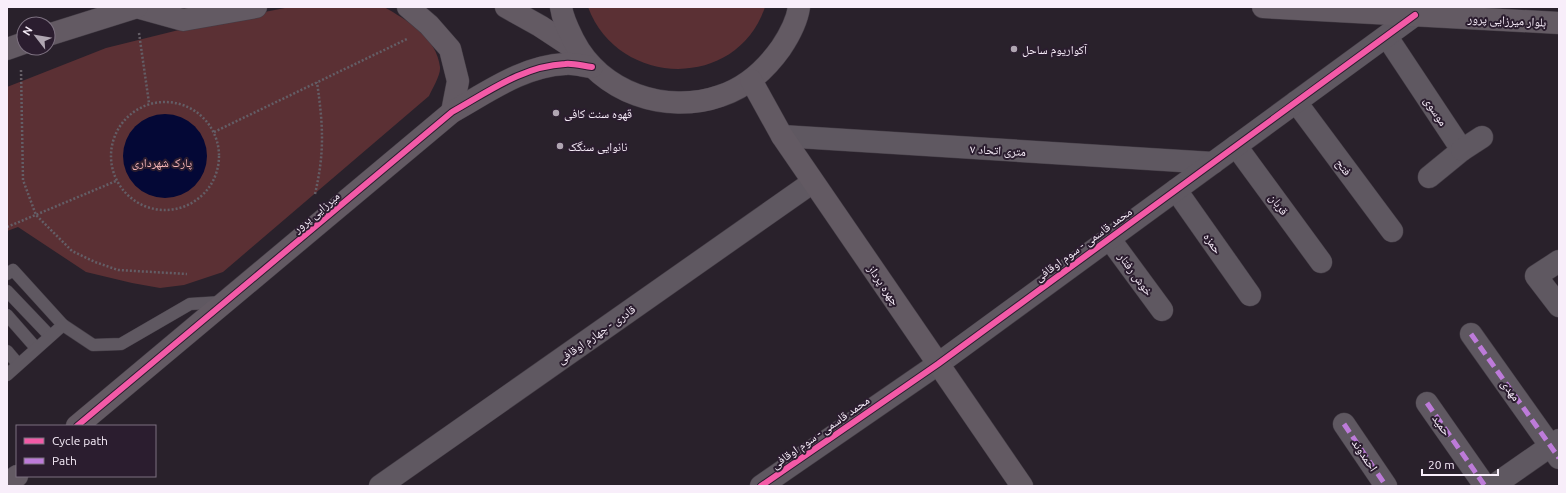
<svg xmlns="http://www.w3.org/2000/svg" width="1566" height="493" viewBox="0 0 1566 493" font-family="Ubuntu,'Noto Naskh Arabic',sans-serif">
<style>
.green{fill:#5b3034}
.water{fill:#040836}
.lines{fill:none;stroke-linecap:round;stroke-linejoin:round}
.lane-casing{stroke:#433c45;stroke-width:13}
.street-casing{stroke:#433c45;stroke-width:23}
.secondary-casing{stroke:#433c45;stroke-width:23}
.path{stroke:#645e66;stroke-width:2.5;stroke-dasharray:2 2;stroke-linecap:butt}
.lane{stroke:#5f5861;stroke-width:12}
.street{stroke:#5f5861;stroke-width:22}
.secondary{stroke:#635a63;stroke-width:22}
.quiet{stroke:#bd7bd9;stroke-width:5;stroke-dasharray:10 5;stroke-linecap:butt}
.cycleway-casing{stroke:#2b1d2f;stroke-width:8}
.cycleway{stroke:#f35aa7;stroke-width:6}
.poi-dot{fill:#b0a6b2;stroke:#2b1d2f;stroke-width:1.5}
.labels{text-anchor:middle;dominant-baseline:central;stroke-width:4;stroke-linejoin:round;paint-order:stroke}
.street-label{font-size:12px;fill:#f8eefa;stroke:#2b1d2f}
.poi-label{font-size:12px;fill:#f8eefa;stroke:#2b1d2f;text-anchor:start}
.park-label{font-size:12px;fill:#f6b5b7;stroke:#2b1d2f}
</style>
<rect width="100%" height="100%" fill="#29212b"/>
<!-- green -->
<g class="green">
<path d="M384,7C407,20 437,38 440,67C441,75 432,89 429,96L223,272L184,285L160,288L132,283L86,272L18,227L7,231V87L106,48L203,24L285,8Z"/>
<path d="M588,7H765C737,91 618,88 588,7Z"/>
</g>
<!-- water -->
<circle class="water" cx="165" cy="156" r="42"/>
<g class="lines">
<defs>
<g id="lane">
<polyline points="7,274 13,270 63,325"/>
<polyline points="7,291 50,336"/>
<polyline points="7,315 36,348"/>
<polyline points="7,351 18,364"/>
<polyline points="7,375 63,325 93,345 121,344 190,304 222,302"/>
</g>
<g id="street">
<polyline points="1387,37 1462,150 1429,177"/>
<polyline points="1296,102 1392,231"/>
<polyline points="782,136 1213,163"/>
<polyline points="1236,146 1321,262"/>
<polyline points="1462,150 1482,137"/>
<polyline points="1176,190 1250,295"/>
<polyline points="1109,238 1162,310"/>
<polyline points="1559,261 1536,276 1559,306"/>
<polyline points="1471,334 1559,458"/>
<polyline points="1427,403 1485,486"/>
<polyline points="1344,424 1386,486"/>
<polyline points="380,486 813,182"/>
<polyline points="761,486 938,364 1415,15"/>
<polyline points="1493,486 1559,440"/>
</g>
<g id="secondary">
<polyline points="136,7 183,20 256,7"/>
<polyline points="408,7 429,25 450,49 458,81 452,112"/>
<polyline points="506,7 540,26 578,51"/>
<path d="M561,7C563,20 568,29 574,41C600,92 666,115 720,96C745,88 766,69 781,48C789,36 797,21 799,7"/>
<polyline points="1263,7 1559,23"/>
<polyline points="48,35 137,7"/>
<polyline points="7,49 24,43"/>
<polyline points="751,80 782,136 1022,486"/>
<path d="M77,426L452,112C488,92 523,66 565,64C573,63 583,66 592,67"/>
<polyline points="7,484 17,476"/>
</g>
</defs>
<!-- lane casing -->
<use href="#lane" class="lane-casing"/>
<!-- street casing -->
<use href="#street" class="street-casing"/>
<!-- secondary casing -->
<use href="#secondary" class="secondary-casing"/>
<!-- path -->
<g class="path">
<polyline points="139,33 149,103"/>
<polyline points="21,70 23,180 36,215 72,251 95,262 118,270 187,274"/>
<circle cx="165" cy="156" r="54"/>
<polyline points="214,132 407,39"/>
<path d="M315,194C325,151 323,125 317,82"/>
<polyline points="7,227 116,181"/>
</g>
<!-- lane -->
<use href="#lane" class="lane"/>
<!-- street -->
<use href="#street" class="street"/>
<!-- secondary -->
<use href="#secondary" class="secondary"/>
<!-- quiet -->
<g class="quiet">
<polyline points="1471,334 1559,458"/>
<polyline points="1427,403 1485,486"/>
<polyline points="1344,424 1386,486"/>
</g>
<defs>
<g id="cycleway">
<path d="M77,426L452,112C488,92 523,66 565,64C573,63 583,66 592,67"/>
<polyline points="761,486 938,364 1415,15"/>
</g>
</defs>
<!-- cycleway casing -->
<use href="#cycleway" class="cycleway-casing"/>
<!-- cycleway -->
<use href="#cycleway" class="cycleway"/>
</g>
<!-- markers -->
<g class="poi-dot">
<circle cx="1014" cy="49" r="4"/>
<circle cx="556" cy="113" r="4"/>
<circle cx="560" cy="146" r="4"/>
</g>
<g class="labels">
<!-- street labels -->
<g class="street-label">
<text transform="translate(1507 20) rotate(3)">بلوار میرزایی پرور</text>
<text transform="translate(1436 111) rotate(57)">موسوی</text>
<text transform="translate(998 150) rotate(3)">۷ متری اتحاد</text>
<text transform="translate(1344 167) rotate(53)">فتح</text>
<text transform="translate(1279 204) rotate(54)">قربان</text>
<text transform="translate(316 212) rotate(-40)">میرزایی پرور</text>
<text transform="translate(1213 243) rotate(55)">حمزه</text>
<text transform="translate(1083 244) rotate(-36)">محمد قاسمی - سوم اوقافی</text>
<text transform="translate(1136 274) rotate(54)">خوش رفتار</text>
<text transform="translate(884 285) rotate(56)">چهره پرداز</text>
<text transform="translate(596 334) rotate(-35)">قادری - چهارم اوقافی</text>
<text transform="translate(1511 390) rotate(54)">مهدی</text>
<text transform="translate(1442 425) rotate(55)">حمید</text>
<text transform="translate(820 432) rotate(-35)">محمد قاسمی - سوم اوقافی</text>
<text transform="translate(1365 455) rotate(56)">احمدوند</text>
</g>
<!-- poi labels -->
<g class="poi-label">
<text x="1022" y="49">آکواریوم ساحل</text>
<text x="564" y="113">قهوه سنت کافی</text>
<text x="568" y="146">نانوایی سنگک</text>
</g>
<!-- park labels -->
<g class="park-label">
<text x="162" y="162">پارک شهرداری</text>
</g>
</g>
<!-- border -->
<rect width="1566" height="493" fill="none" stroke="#f8eefa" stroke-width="16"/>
<!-- legend -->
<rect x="16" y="425" width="140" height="52" fill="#2b1d2f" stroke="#7d7180"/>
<rect x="24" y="438" width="20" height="6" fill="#f35aa7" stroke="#7d7180"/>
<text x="52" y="445" font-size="12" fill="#f8eefa">Cycle path</text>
<rect x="24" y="458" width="20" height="6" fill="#bd7bd9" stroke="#7d7180"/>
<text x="52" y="465" font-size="12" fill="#f8eefa">Path</text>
<!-- north arrow -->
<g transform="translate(36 36) rotate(301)"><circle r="19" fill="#2b1d2f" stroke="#7d7180"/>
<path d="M0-3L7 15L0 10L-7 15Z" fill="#b0a6b2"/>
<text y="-6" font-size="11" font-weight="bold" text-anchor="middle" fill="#f8eefa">N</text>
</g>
<!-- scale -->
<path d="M1422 469v6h76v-6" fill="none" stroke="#f8eefa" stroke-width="2"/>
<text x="1428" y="469" font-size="12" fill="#f8eefa" stroke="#2b1d2f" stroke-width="3" paint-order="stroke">20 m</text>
</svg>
